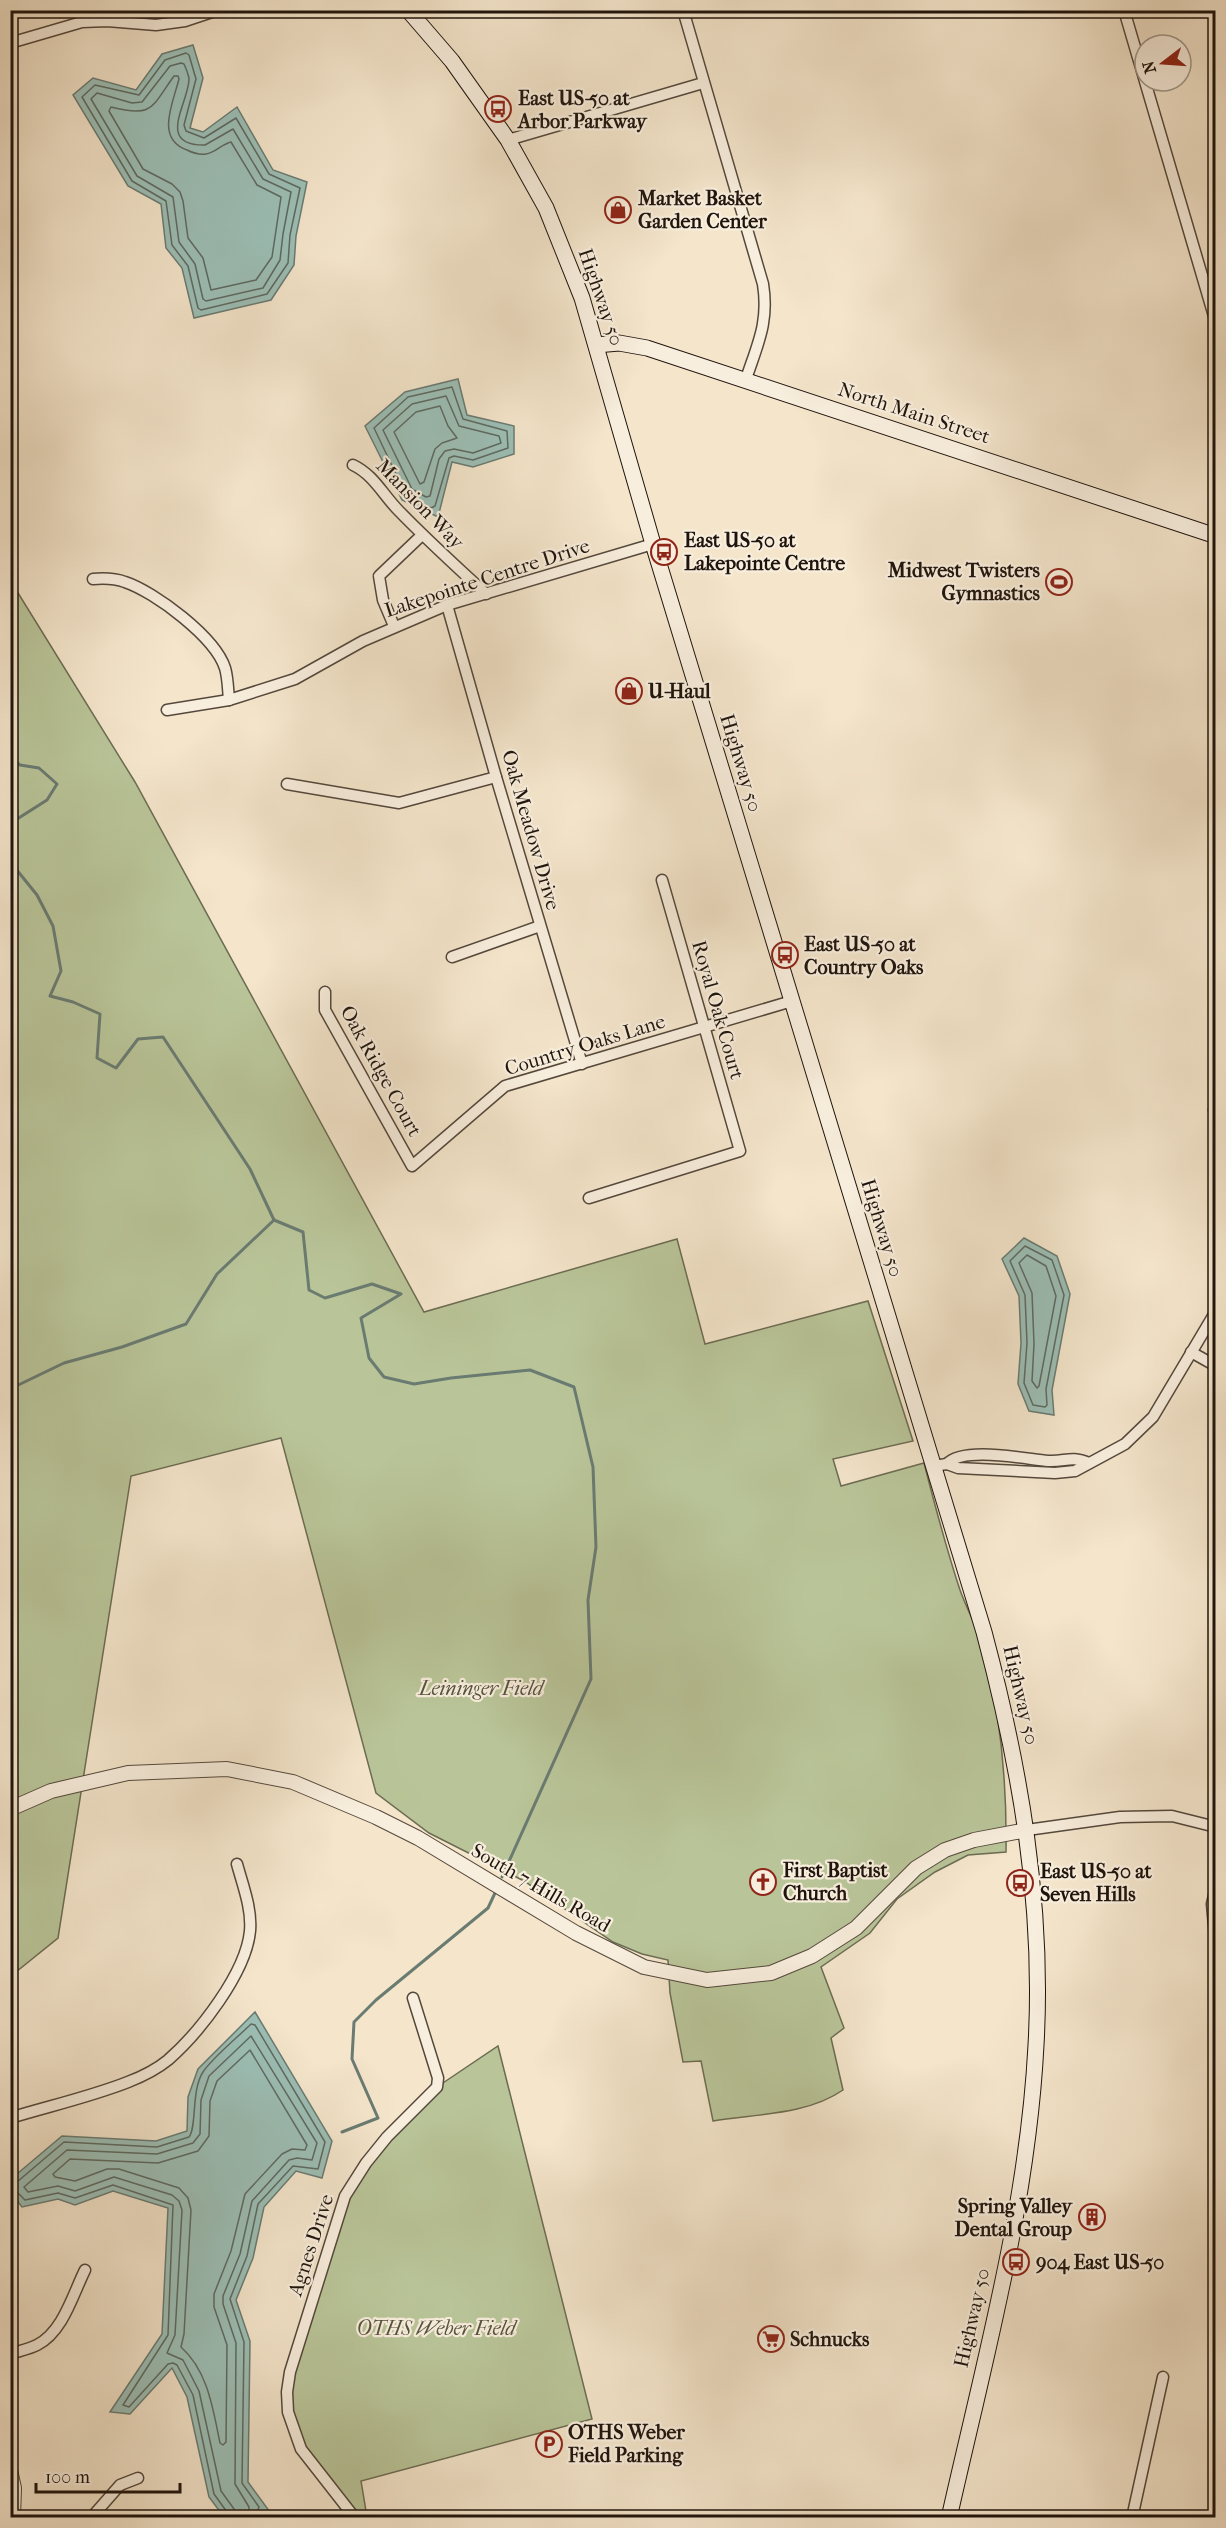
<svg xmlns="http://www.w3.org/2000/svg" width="1226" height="2528" viewBox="0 0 1226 2528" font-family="'IM FELL French Canon',serif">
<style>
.green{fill:#b9c599;stroke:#6c6c53;stroke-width:1.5}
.water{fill:#9cbfb6;stroke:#6a7b72;stroke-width:1.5}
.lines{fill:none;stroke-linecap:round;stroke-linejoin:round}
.shore{stroke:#5e6a62;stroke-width:1.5}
.stream{stroke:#6a7b72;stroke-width:3}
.minor-casing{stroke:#54483c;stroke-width:13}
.tertiary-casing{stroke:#54483c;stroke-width:16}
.secondary-casing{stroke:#1f140d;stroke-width:17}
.minor{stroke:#f8eedd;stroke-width:10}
.tertiary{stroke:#f8eedd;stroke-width:14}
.secondary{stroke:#f8eedd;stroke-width:15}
.labels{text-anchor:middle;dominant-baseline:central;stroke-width:4.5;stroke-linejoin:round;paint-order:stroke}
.poi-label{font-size:20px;font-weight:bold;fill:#1f140d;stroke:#f8eedd;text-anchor:start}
.street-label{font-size:20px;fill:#1f140d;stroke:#f8eedd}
.park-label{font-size:20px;font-style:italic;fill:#55523e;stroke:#f8eedd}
</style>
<rect width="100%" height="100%" fill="#f4e5cb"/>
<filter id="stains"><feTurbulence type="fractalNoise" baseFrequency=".00333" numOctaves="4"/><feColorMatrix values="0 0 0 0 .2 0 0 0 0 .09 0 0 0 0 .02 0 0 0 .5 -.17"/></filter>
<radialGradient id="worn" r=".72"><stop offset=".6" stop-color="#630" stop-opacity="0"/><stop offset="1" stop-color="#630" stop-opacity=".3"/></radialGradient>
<!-- green -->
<g class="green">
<path d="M10,580L135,782L424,1312L677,1239L705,1344L868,1301L913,1441L833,1459L841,1486L924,1463C935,1506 946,1548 960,1590C967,1610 978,1629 984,1649C1001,1716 1007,1783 1006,1852L968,1855L935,1872L897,1899L870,1933L821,1967L844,2028L831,2038L843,2090C807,2115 756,2114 713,2121L701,2061L683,2062L670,1993L668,1960L642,1954L613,1942L524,1881L429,1833L376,1793L281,1438L131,1476L58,1938L11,1976Z"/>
<polygon points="498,2046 592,2419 361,2481 366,2511 353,2515 301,2449 287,2392 355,2179 437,2087"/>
</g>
<!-- water -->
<g class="water">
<polygon points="193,45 203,78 190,128 203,132 237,107 273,170 307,182 296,236 294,265 271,300 194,318 182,268 166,248 161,204 128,186 73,95 93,78 136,90 162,54"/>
<polygon points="458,379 467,415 514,426 514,454 473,467 452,462 438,517 402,500 365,426 405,392"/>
<polygon points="1024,1238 1057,1256 1070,1294 1052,1390 1054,1415 1029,1411 1018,1384 1021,1343 1019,1296 1002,1259"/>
<polygon points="255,2012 332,2141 322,2178 296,2171 264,2207 253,2258 236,2300 250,2341 248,2482 270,2512 253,2517 224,2517 209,2497 187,2397 172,2368 130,2414 110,2412 162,2334 168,2208 113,2191 75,2205 58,2199 22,2207 11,2193 11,2179 62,2136 156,2141 187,2131 188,2097 198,2069"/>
</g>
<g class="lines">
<!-- shore -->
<g class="shore">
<polygon points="186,53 189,55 196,79 184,125 186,131 204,138 236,118 269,174 300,188 290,235 288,263 267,294 201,310 198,308 188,266 172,245 166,201 132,181 82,97 95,85 139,95 165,60"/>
<path d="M181,63L184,64C186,68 188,74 189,78C190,101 154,146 205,145L233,129L263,179L291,192L283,234L280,260L263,288L206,301L203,299L195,264L179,242L173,197L137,176L91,99L97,93L132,103L142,102L170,66Z"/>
<path d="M174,76H178L179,79C173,103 155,139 187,150C193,153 199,155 206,154C215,153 222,144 231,142L257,185L281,197L272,257L256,280L211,290L203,258L188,238L183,201L180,192L172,184L143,169L109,111L111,107C153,118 151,108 174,76Z"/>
<polygon points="452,387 463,419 507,431 508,448 473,460 454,456 449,458 435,506 431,508 406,495 374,428 408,397"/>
<polygon points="446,396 459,426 499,436 501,443 473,453 454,449 445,451 439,459 430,496 426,497 412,489 383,430 412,404"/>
<polygon points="440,406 448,426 457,438 442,443 435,449 424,482 420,484 394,432 416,412"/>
<polygon points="1025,1246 1052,1260 1064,1295 1046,1389 1047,1405 1045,1407 1033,1405 1024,1383 1027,1343 1025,1295 1010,1261"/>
<polygon points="1027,1255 1046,1266 1056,1296 1039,1386 1037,1388 1032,1381 1034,1344 1032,1293 1019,1263"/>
<path d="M250,2050L307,2145L305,2150L292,2149L282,2154L245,2194L231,2251L214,2294V2307L227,2345L226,2442L223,2445L220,2443C213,2409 208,2371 181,2347L184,2334L191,2210L188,2198L179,2188L119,2169H107L75,2181L55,2177L53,2174L70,2159L158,2163L198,2151L209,2136L210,2101L217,2081Z"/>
<path d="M10,2183L17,2182L64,2142L157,2147L189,2137C197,2128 191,2090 203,2072C212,2058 238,2037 251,2024L255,2025L325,2142L318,2169L293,2166L258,2204L247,2256L230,2299L244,2342L242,2483L259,2507L255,2518"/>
<polyline points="10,2190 16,2191 25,2200 58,2193 75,2198 113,2185 173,2205 168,2335 123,2405 129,2407 168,2364 173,2363 177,2365 193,2395 214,2494 227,2512 228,2518"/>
<polyline points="236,2518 234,2509 221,2491 199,2391 183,2360 167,2353 175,2335 182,2210 179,2201 172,2195 114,2177 75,2191 58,2186 28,2192 24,2187 67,2150 157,2154 193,2143 200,2134 201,2100 209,2076 251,2036 317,2143 312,2160 297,2158 289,2160 252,2201 240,2254 223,2296 223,2304 236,2343 235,2484 249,2507 248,2518"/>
</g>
<!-- stream -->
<g class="stream">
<polyline points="10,757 20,765 39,768 57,784 47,800 14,821 11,837 16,869 37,895 53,926 61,971 50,996 73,1002 100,1014 97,1058 116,1068 138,1039 163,1037 250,1169 274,1220"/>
<polyline points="274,1220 303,1232 309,1290 325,1298 372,1284 401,1294 361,1318 369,1358 384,1377 414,1384 451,1378 530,1370 574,1387 593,1467 596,1547 588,1600 591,1679 502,1877"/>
<polyline points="10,1389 64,1363 122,1347 186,1324 217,1274 274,1220"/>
<polyline points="342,2132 378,2118 352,2059 354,2022 376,2000 488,1908 495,1893"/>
</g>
<defs>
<g id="minor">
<path d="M683,10L763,284C769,322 758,343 746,379"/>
<polyline points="1124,10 1216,323"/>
<polyline points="10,43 82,22 107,21 156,25 185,21 218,10"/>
<polyline points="508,140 703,83"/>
<path d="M353,465C374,475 383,495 399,511C427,540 457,567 486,594"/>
<path d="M93,579C105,578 114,578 125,582C155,592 215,637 225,668C228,678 228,690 229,700"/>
<polyline points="447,605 496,777 582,1064"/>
<polyline points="394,626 383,600 379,576 422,535"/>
<polyline points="167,710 229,700 295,679 363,641 447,605 653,544"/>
<polyline points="287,784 399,803 496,777"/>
<polyline points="452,957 540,926"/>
<polyline points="325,992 325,1010 412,1166 505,1086 792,1001"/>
<polyline points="1214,1110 1216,1108"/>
<polyline points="589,1198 740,1151 662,880"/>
<polyline points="1191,1352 1216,1366"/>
<path d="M947,1464C963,1446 1025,1459 1048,1461C1066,1462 1070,1455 1089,1463"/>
<polyline points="933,1466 947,1464 958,1468 1055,1473 1075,1471 1125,1444 1153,1417 1216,1311"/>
<polyline points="1027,1830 1120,1817 1172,1816 1216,1827"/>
<polyline points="1216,1887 1212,1904 1216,1948"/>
<path d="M10,2118C49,2106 90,2097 128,2082C141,2077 157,2069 168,2060C199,2033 246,1973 250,1931C252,1909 243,1886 237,1864"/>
<path d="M10,2354C19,2351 29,2349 37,2345C63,2332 73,2294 85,2270"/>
<polyline points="91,2518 120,2485 138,2478"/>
<polyline points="355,2518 301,2449 288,2412 287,2392 290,2372 345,2196 366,2163 387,2137 437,2087 438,2078 413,1998"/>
<polyline points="1132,2518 1163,2377"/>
</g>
<g id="tertiary">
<polyline points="10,1809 51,1791 128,1773 227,1769 293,1782 376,1817 418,1838 576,1933 644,1967 707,1980 771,1973 812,1956 856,1928 916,1868 945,1850 974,1840 1027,1830"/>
<polyline points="10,2470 14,2488 13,2518"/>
</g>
<g id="secondary">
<path d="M408,10L452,61L508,140L546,208L582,298L653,544L984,1632C1020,1767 1044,1904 1036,2045C1028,2204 984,2362 949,2518"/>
<polyline points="596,345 619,343 647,348 1216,536"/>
</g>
</defs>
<!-- minor casing -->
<use href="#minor" class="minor-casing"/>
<!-- tertiary casing -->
<use href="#tertiary" class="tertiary-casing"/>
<!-- secondary casing -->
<use href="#secondary" class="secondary-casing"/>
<!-- minor -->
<use href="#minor" class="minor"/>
<!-- tertiary -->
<use href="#tertiary" class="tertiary"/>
<!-- secondary -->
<use href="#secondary" class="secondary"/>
</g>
<!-- icons -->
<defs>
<symbol id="bus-ring" viewBox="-11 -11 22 22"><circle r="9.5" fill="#f8eedd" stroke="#8f2418" stroke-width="1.5"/><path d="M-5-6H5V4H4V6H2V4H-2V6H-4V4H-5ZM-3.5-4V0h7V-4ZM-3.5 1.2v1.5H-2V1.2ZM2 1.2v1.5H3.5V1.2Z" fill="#8f2418"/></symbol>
<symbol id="shop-ring" viewBox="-11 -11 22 22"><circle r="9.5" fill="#f8eedd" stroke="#8f2418" stroke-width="1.5"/><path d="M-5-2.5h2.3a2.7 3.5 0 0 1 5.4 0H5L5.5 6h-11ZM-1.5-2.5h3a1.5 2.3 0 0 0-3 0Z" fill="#8f2418"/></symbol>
<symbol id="stadium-ring" viewBox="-11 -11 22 22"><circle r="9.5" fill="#f8eedd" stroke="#8f2418" stroke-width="1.5"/><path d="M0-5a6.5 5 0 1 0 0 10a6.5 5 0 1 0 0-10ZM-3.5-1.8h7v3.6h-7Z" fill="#8f2418"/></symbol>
<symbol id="church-ring" viewBox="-11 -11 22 22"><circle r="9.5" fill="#f8eedd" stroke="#8f2418" stroke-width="1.5"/><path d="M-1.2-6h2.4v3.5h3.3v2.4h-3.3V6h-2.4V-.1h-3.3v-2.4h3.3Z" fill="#8f2418"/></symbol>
<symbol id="building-ring" viewBox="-11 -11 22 22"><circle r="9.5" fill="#f8eedd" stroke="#8f2418" stroke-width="1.5"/><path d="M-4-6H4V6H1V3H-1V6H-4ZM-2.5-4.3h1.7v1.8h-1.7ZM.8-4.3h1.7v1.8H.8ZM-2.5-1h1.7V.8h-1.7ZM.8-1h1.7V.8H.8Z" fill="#8f2418"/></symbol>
<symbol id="supermarket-ring" viewBox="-11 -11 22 22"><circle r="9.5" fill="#f8eedd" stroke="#8f2418" stroke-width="1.5"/><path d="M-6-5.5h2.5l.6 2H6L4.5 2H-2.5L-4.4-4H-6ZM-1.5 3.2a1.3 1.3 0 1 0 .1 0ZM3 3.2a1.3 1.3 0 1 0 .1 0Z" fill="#8f2418"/></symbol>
<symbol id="parking-ring" viewBox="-11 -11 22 22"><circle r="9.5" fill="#f8eedd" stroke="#8f2418" stroke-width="1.5"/><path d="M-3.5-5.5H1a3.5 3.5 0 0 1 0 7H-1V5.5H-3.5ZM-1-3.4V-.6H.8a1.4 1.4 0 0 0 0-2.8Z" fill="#8f2418"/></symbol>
</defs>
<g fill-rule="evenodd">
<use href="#bus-ring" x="483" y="94" width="30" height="30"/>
<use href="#shop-ring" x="603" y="195" width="30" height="30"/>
<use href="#bus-ring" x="649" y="537" width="30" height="30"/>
<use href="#stadium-ring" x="1044" y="567" width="30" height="30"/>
<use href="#shop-ring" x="614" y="676" width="30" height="30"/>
<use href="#bus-ring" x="770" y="940" width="30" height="30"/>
<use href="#church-ring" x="748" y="1867" width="30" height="30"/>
<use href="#bus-ring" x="1005" y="1868" width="30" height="30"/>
<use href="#building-ring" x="1077" y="2202" width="30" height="30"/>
<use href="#bus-ring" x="1001" y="2247" width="30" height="30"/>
<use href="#supermarket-ring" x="756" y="2324" width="30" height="30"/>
<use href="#parking-ring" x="534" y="2429" width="30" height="30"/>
</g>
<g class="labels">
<!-- poi labels -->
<g class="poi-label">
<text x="518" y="98">East US-50 at<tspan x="518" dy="23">Arbor Parkway</tspan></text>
<text x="638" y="198">Market Basket<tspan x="638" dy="23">Garden Center</tspan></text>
<text x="684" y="540">East US-50 at<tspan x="684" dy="23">Lakepointe Centre</tspan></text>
<text x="1040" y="570" text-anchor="end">Midwest Twisters<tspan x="1040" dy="23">Gymnastics</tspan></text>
<text x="648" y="691">U-Haul</text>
<text x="804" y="944">East US-50 at<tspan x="804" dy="23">Country Oaks</tspan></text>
<text x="783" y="1870">First Baptist<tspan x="783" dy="23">Church</tspan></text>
<text x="1040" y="1871">East US-50 at<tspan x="1040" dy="23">Seven Hills</tspan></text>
<text x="1072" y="2206" text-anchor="end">Spring Valley<tspan x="1072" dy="23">Dental Group</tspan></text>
<text x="1036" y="2262">904 East US-50</text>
<text x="790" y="2339">Schnucks</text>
<text x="568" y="2432">OTHS Weber<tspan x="568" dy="23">Field Parking</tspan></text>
</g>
<!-- street labels -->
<g class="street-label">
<text transform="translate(601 297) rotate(71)">Highway 50</text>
<text transform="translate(914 413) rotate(18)">North Main Street</text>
<text transform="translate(420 504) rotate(46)">Mansion Way</text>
<text transform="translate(487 578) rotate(-18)">Lakepointe Centre Drive</text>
<text transform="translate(741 763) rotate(73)">Highway 50</text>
<text transform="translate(531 830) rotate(74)">Oak Meadow Drive</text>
<text transform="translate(718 1010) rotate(74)">Royal Oak Court</text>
<text transform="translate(585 1045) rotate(-17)">Country Oaks Lane</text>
<text transform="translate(381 1071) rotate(61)">Oak Ridge Court</text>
<text transform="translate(882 1228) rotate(73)">Highway 50</text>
<text transform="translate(1021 1695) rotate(77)">Highway 50</text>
<text transform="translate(541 1888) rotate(30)">South 7 Hills Road</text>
<text transform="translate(311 2245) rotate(-72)">Agnes Drive</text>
<text transform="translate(972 2318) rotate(-77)">Highway 50</text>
</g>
<!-- park labels -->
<g class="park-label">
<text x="481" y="1688">Leininger Field</text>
<text x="436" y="2328">OTHS Weber Field</text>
</g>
</g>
<!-- margin -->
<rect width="1226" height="2528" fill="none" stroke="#f4e5cb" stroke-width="36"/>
<rect x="12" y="12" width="1202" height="2504" fill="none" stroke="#1f140d" stroke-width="3"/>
<rect x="18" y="18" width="1190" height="2492" fill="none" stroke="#1f140d" stroke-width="1.5"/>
<!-- north arrow -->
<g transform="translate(1163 63) rotate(253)"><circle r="28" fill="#f8eedd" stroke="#a1978a" stroke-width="1.5"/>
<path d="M0-4.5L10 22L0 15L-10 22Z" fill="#8f2418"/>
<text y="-9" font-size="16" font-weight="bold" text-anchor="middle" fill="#1f140d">N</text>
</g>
<!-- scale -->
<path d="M36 2483v9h144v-9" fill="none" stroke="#1f140d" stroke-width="3"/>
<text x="45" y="2483" font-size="18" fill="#1f140d" stroke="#f8eedd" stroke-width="4.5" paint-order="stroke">100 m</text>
<rect width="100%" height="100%" filter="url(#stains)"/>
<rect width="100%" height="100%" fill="url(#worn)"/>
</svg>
